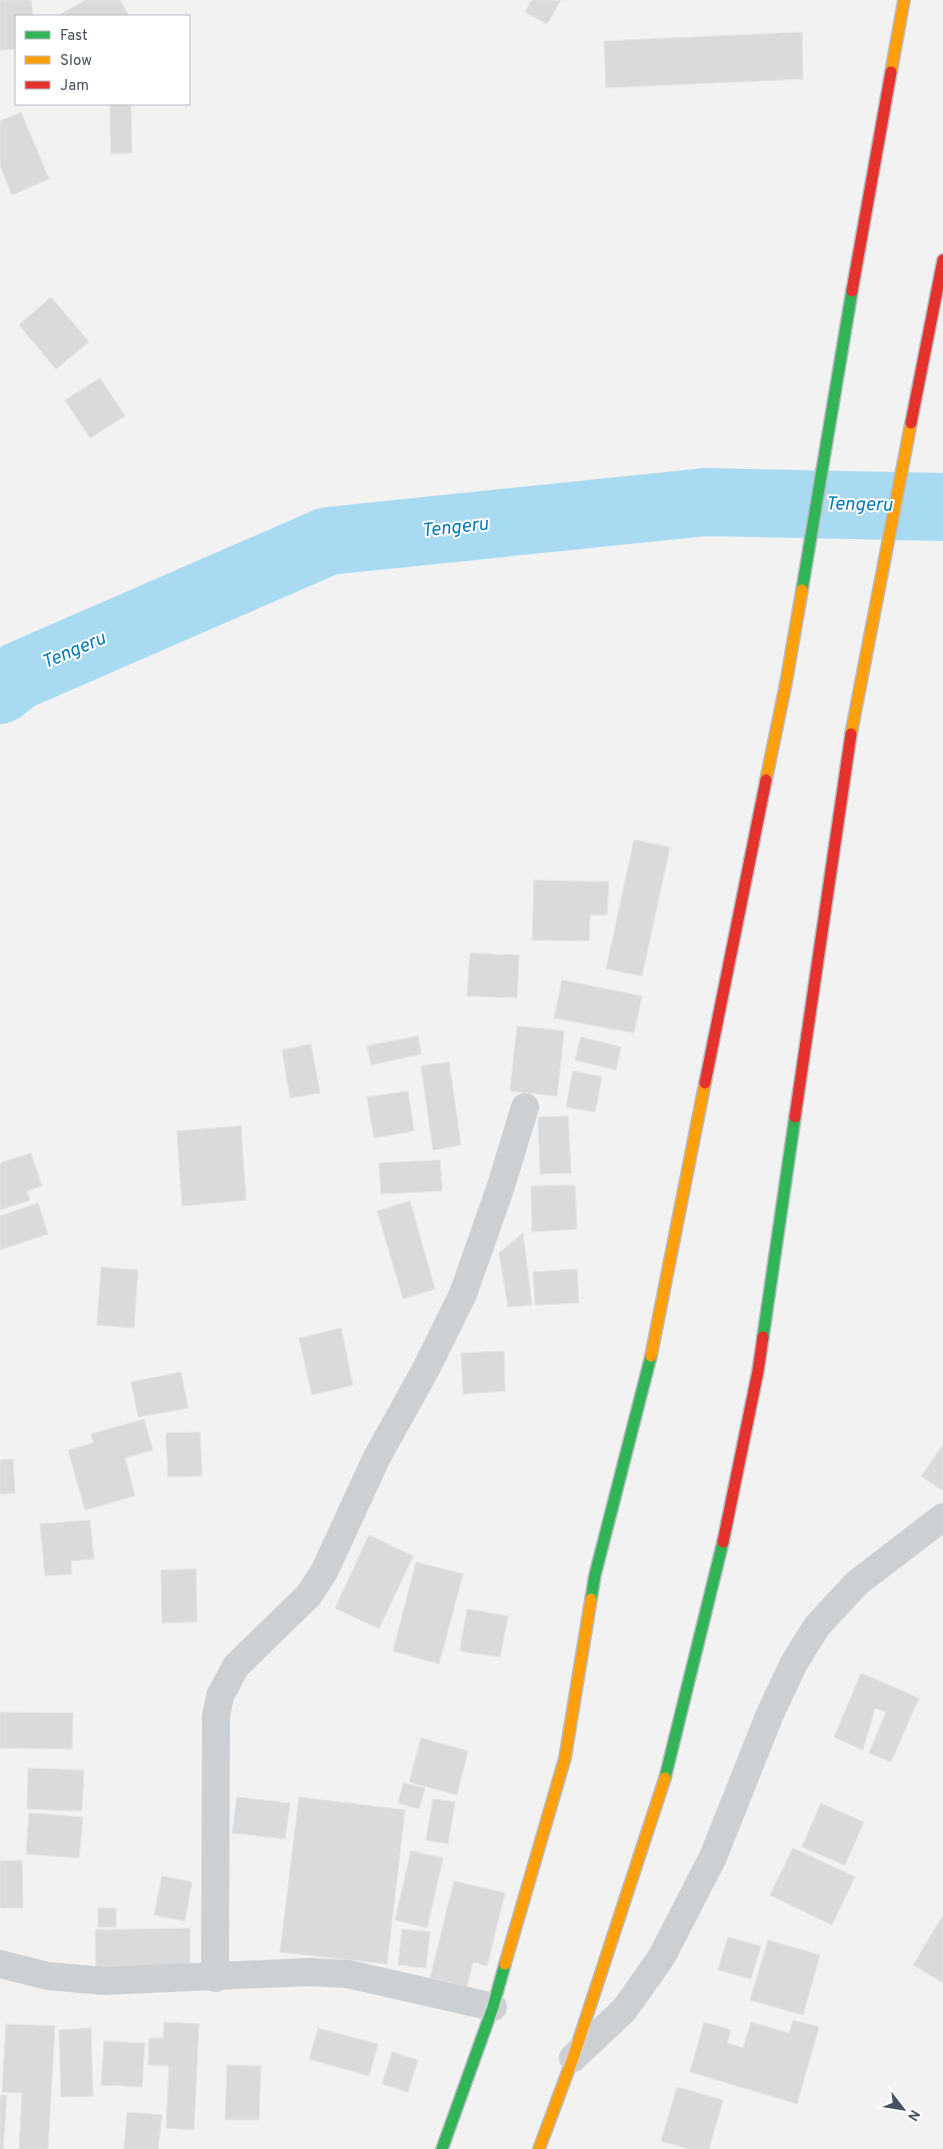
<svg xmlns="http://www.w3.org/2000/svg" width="943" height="2149" viewBox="0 0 943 2149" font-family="Overpass,sans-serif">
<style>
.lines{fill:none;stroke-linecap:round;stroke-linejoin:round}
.river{stroke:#a8daf2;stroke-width:68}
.building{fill:#d9dadc;stroke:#e4e4e5}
.fast-casing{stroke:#b6bac2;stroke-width:14}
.slow-casing{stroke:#b6bac2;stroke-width:14}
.jam-casing{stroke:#b6bac2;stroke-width:14}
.street{stroke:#cdd0d3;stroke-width:28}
.fast{stroke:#30b455;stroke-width:11}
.slow{stroke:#ff9f0a;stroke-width:11}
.jam{stroke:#e5322d;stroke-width:11}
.labels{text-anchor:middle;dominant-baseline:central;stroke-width:4;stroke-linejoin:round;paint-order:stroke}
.water-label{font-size:19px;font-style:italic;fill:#027bb8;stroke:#fff}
</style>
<rect width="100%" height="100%" fill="#f2f2f2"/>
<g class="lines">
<!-- river -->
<polyline class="river" points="0,690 18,676 328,541 706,502 943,507"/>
</g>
<!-- building -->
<g class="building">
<polygon points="0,0 31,0 33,16 16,16 16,49 0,50"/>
<polygon points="86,0 120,0 129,16 60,16 59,15"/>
<polygon points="532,0 561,0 547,24 525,12"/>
<polygon points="802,32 803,79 606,88 604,41"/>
<polygon points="110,104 131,104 132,153 111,154"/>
<polygon points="21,112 49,179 12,195 0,166 0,121"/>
<polygon points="51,297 89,342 56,369 19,325"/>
<polygon points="100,378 125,416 90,438 65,400"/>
<polygon points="634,840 670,847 642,976 606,969"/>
<polygon points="534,880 609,882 607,915 590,915 589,941 532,940"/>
<polygon points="470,953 519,955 517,998 467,996"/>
<polygon points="562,980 642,996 634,1033 554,1018"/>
<polygon points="517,1026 564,1031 557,1096 510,1091"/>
<polygon points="418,1036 421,1054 371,1065 367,1046"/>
<polygon points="581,1037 621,1047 616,1070 575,1060"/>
<polygon points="311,1044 320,1093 290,1098 282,1050"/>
<polygon points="449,1062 461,1145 433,1150 421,1066"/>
<polygon points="573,1071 602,1077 595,1112 566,1107"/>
<polygon points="408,1091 414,1131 374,1138 367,1097"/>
<polygon points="568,1116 571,1173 540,1174 538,1117"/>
<polygon points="241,1126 246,1200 182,1206 177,1131"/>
<polygon points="31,1153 42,1186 27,1191 30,1200 0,1210 0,1163"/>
<polygon points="440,1160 442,1191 381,1194 379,1163"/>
<polygon points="575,1185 577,1229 532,1232 531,1186"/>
<polygon points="410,1201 435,1289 403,1299 377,1211"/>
<polygon points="38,1203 48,1234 0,1250 0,1216"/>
<polygon points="523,1233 532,1305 508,1307 499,1253"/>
<polygon points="101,1267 138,1270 134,1328 97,1325"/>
<polygon points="577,1269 579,1303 535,1305 533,1272"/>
<polygon points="341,1328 353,1385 312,1395 299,1338"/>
<polygon points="504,1351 505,1391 463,1394 461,1353"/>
<polygon points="181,1372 188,1408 138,1417 131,1382"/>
<polygon points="144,1419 153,1450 125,1458 135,1496 85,1510 68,1450 93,1443 91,1434"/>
<polygon points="200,1432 202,1476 168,1477 166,1433"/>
<polygon points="943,1445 943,1491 921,1476"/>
<polygon points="13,1459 15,1493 0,1494 0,1460"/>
<polygon points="90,1520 94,1559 71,1561 72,1574 45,1576 40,1524"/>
<polygon points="369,1535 413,1556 379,1629 335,1608"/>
<polygon points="416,1562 463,1574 439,1664 393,1651"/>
<polygon points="196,1569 197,1622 162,1623 161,1570"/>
<polygon points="467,1609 508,1616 500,1657 460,1651"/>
<polygon points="861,1673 919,1698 891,1762 869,1753 886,1712 875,1708 863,1750 834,1737"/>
<polygon points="0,1712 73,1713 72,1749 0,1748"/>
<polygon points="421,1738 468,1751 457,1795 409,1782"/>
<polygon points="28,1768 84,1770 82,1811 27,1809"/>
<polygon points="403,1783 425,1788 419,1809 398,1803"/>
<polygon points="237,1797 290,1803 285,1839 232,1833"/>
<polygon points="299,1797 405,1810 387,1964 280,1952"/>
<polygon points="433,1799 455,1802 448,1844 426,1840"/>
<polygon points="821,1803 864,1822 845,1865 802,1847"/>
<polygon points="29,1813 83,1817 79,1858 26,1854"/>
<polygon points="793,1848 855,1877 832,1925 770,1895"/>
<polygon points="411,1851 443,1858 427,1928 395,1920"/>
<polygon points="22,1860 23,1908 0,1908 0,1861"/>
<polygon points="162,1876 192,1882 185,1921 154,1915"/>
<polygon points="454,1881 505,1893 487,1966 473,1962 467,1987 430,1978"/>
<rect x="98" y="1908" width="18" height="19"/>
<polygon points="943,1915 943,1983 913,1965"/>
<polygon points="190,1928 190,1967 96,1969 95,1930"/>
<polygon points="402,1929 430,1932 426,1968 398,1965"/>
<polygon points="728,1937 761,1946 751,1979 718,1970"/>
<polygon points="768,1940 820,1955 803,2015 750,2000"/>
<polygon points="793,2020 819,2027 797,2104 690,2072 704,2022 731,2030 727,2043 743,2048 751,2022 789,2033"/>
<polygon points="164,2022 199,2024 194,2130 166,2128 169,2066 148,2065 149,2038 163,2038"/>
<polygon points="6,2024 55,2026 48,2149 19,2149 22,2093 2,2092"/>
<polygon points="91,2028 93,2096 61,2097 59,2030"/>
<polygon points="318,2028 378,2044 369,2076 309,2059"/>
<polygon points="104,2041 145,2043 142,2087 101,2085"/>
<polygon points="392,2052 418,2060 408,2092 382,2084"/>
<polygon points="227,2065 261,2066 259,2120 225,2120"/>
<polygon points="677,2087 723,2100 709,2149 689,2149 661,2141"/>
<polygon points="0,2095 7,2095 3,2149 0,2149"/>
<polygon points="127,2112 162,2115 158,2149 124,2149"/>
</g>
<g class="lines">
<defs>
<g id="fast">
<polyline points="802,590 852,291"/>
<polyline points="763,1337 795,1117"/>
<polyline points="591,1599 595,1575 651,1356"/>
<polyline points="665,1778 723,1542"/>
<polyline points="442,2149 493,2007 505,1964"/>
</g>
<g id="slow">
<polyline points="891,72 904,0"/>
<polyline points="851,734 911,423"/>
<polyline points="766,780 786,683 802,590"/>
<polyline points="651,1356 705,1083"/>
<polyline points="505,1964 565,1758 591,1599"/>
<polyline points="539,2149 573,2058 665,1778"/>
</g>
<g id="jam">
<polyline points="852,291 891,72"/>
<polyline points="911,423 943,260"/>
<polyline points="705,1083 766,780"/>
<polyline points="795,1117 851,734"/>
<polyline points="723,1542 758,1371 763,1337"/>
</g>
</defs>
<!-- fast casing -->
<use href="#fast" class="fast-casing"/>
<!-- slow casing -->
<use href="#slow" class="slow-casing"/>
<!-- jam casing -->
<use href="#jam" class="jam-casing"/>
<!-- street -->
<g class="street">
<polyline points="0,1964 48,1976 103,1981 309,1972 348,1974 493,2007"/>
<polyline points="215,1978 216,1716 220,1696 236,1666 309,1595 325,1570 376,1459 426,1369 463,1294 500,1189 525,1107"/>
<polyline points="573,2058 624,2010 661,1958 713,1857 770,1714 794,1663 817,1626 857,1583 943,1517"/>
</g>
<!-- fast -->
<use href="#fast" class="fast"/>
<!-- slow -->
<use href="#slow" class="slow"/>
<!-- jam -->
<use href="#jam" class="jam"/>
</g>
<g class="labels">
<!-- water labels -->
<g class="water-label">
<text transform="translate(859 505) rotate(1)">Tengeru</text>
<text transform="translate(455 528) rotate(-6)">Tengeru</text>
<text transform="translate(74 651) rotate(-23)">Tengeru</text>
</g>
</g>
<!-- legend -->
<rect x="15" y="15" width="175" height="90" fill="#ffffff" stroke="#b5b9bf"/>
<rect x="25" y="31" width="25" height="8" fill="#30b455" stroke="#b5b9bf"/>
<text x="60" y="40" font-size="15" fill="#475160">Fast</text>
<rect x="25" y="56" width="25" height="8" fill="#ff9f0a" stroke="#b5b9bf"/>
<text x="60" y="65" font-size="15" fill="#475160">Slow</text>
<rect x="25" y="81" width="25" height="8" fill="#e5322d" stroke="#b5b9bf"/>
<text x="60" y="90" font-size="15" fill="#475160">Jam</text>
<!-- north arrow -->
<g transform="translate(903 2109) rotate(121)" stroke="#ffffff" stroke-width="4" paint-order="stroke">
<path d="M0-4L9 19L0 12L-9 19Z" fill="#475160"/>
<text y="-8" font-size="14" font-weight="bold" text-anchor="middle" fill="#475160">N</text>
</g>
</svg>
